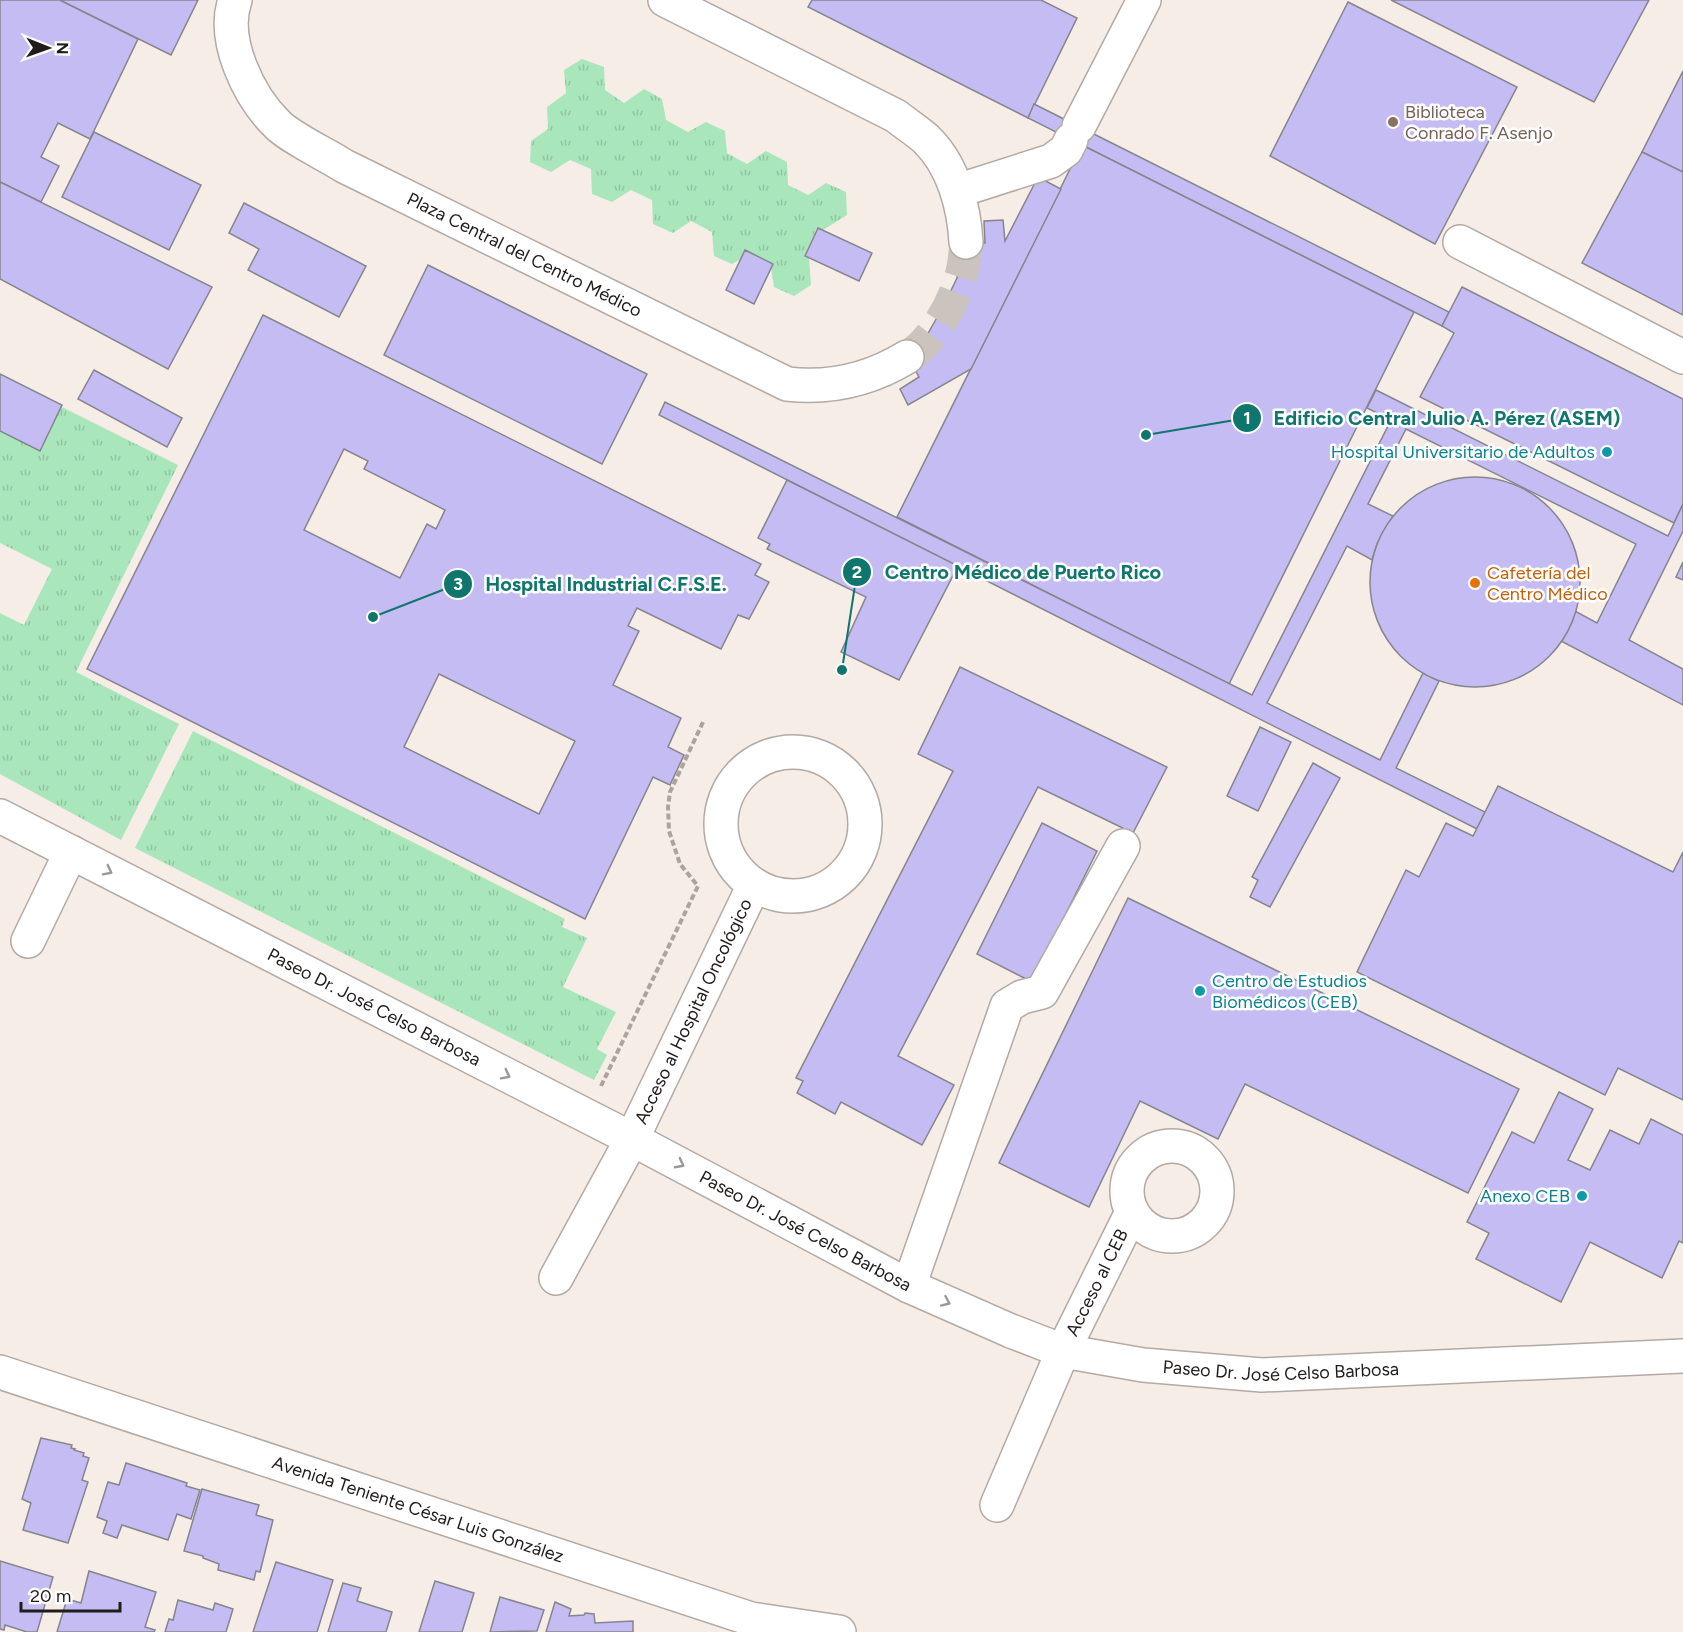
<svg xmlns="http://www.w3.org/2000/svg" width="1683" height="1632" viewBox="0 0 1683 1632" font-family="Figtree,sans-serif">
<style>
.grass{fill:url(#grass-tufts)}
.building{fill:#c6bcf4;stroke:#86848e;stroke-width:1.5;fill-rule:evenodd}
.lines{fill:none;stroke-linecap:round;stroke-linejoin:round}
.minor-tunnel{stroke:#cbc3bd;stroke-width:33;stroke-dasharray:33 16;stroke-linecap:butt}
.minor-casing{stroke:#b2aaa3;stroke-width:36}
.path{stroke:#aaa39e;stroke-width:4;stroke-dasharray:6 3;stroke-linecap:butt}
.minor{stroke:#fff;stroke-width:33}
.oneway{stroke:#9b9998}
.education-dot{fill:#8d6e63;stroke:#fff;stroke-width:2}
.culture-dot{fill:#0f9aa8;stroke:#fff;stroke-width:2}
.food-dot{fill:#e8710a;stroke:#fff;stroke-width:2}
.labels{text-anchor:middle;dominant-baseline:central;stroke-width:5;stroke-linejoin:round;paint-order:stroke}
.education-label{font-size:18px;fill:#785e54;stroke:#fff;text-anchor:start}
.street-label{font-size:18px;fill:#201c1a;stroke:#fff}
.culture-label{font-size:18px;fill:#0d838f;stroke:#fff;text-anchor:end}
.food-label{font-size:18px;fill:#c56008;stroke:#fff;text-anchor:start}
.leader{fill:none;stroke:#0f766e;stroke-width:2}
.callout-dot{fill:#0f766e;stroke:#fff;stroke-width:2}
.mark-label{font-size:18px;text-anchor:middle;font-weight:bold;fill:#fff}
.callout-label{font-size:20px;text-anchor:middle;font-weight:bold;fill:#0f766e;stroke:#fff;stroke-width:5;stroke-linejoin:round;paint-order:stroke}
</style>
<defs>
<pattern id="grass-tufts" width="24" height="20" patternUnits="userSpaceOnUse" patternTransform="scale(1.5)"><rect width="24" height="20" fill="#a9e6bc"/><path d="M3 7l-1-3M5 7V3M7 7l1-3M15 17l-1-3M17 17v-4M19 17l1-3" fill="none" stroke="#91c5a1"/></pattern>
</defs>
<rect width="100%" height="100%" fill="#f6ede6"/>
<!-- grass -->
<g class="grass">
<polygon points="582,59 604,67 605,90 624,103 644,89 662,99 666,120 688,132 706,122 725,131 727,153 747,164 766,151 787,162 788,185 808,195 826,183 846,192 847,215 823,230 817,228 805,255 809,258 811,285 794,296 774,287 771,268 773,264 741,259 732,264 714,256 712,232 691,221 673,233 653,224 652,200 631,190 612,202 592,194 591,169 570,160 551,172 530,162 531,141 548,129 547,107 566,93 564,70"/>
<polygon points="0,376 178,465 76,672 179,724 121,840 0,774 0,613 24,625 52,569 0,543"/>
<polygon points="193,731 565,919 562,927 587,938 563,987 616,1012 597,1049 607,1055 594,1080 135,848"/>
</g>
<!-- building -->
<g class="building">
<polygon points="0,0 60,0 138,39 90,139 58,123 41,157 59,166 41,202 0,182"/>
<polygon points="60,0 198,0 171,55"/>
<polygon points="812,0 1041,0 1077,18 1028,118 808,7"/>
<polygon points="1391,0 1649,0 1594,102"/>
<polygon points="1348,2 1517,87 1435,244 1270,156"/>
<polygon points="1683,71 1683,172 1642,152"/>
<polygon points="1034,104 1449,312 1442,326 1028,118"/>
<polygon points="94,132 201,185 169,250 62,197"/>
<polygon points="1082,145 1414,312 1229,684 897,517"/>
<polygon points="1642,152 1683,172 1683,315 1582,263"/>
<polygon points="1038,177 1061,189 971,369 908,405 900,389 919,377 906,354 927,335 943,307 957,278 962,242 985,243 984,221 1003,220 1005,241"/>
<polygon points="0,182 212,287 168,369 0,279"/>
<polygon points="244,203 366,266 339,317 248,270 259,249 229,233"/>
<polygon points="818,228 872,253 859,281 805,256"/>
<polygon points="745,250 773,264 754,304 726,290"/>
<polygon points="428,265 647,374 602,464 384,355"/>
<polygon points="1462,287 1683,399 1683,504 1674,523 1420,397 1454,333 1442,326"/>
<path d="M263,315L761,564L755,575L769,582L749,619L738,615L721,649L637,608L628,626L639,631L613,685L681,718L668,747L684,755L670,785L653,777L585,919L87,669ZM344,449L368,461L364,469L445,510L436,529L427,524L400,578L304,530ZM439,674L575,741L539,814L404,747Z"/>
<polygon points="94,370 182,418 167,447 78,399"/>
<polygon points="0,374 62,405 40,451 0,431"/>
<polygon points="1376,390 1668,536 1683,504 1683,531 1629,640 1683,669 1683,705 1561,641 1567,632 1575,611 1597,623 1636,544 1406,429 1368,504 1393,516 1377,544 1372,560 1347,546 1267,703 1380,760 1423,673 1439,681 1396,768 1485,812 1477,829 659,415 665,402 1252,695 1391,420 1367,408"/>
<circle cx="1475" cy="582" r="105"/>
<polygon points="787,480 958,566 899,680 841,652 866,597 767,549 770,544 758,538"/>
<polygon points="1683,562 1683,580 1676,577"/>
<polygon points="960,667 1167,767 1133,833 1038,787 898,1056 954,1085 922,1145 841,1102 835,1114 797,1093 803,1081 796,1078 953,771 918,754"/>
<polygon points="1260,727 1291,742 1258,811 1227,796"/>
<polygon points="1313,763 1340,778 1270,907 1250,897 1258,880 1252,877"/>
<polygon points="1498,786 1673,872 1683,852 1683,1100 1618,1068 1605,1095 1357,972 1406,870 1419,877 1446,823 1473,836"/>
<polygon points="1042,823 1097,851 1032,982 977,954"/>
<polygon points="1128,898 1519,1089 1468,1193 1245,1084 1218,1139 1140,1101 1089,1207 999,1163"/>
<polygon points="1559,1092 1593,1109 1568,1160 1590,1170 1610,1130 1639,1144 1651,1119 1683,1135 1683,1243 1679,1241 1662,1278 1590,1242 1561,1302 1476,1259 1489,1233 1467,1222 1512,1132 1534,1143"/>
<polygon points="41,1438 72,1445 71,1448 75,1449 74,1450 84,1453 83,1456 89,1458 82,1480 88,1482 68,1543 23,1530 31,1503 22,1499"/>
<polygon points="126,1463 187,1483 186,1486 200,1490 191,1519 177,1514 168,1540 122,1525 117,1538 103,1533 107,1521 97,1517 108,1482 119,1485"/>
<polygon points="202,1489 259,1505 256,1515 273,1520 260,1572 256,1571 254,1580 218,1570 219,1564 203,1558 203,1556 184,1551"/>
<polygon points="0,1561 53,1577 37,1632 27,1632 5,1625 4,1630 0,1629"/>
<polygon points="276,1562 333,1580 317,1632 253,1632"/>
<polygon points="89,1571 156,1592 145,1627 155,1630 154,1632 57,1632 67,1599 81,1603"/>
<polygon points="435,1581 474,1593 462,1632 419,1632"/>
<polygon points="343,1583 361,1588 357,1601 392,1612 386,1632 328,1632"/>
<polygon points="500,1597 544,1610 537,1631 490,1632"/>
<polygon points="178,1600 213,1610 215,1603 233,1609 226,1632 165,1632 169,1619 173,1620"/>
<polygon points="555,1602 571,1609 569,1616 584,1615 585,1613 594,1614 595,1623 633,1621 633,1632 546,1632"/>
</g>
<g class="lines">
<!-- minor-tunnel -->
<path class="minor-tunnel" d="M907,357C931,344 953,305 960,279C964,268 965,254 966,242"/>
<defs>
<g id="minor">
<path id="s1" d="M235,0C221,40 249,97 278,125C291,138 327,155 344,166L787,384C830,389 871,379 907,357"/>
<path d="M665,0L896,116C906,124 917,131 926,139C953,165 964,206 966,242"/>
<polyline points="1079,126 1144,0"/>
<polyline points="957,191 1051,161 1066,150 1071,140"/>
<polyline points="1460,242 1683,357"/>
<circle cx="793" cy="824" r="72"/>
<path id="s2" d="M0,816L632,1139L909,1286L1011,1331L1063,1351L1143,1365L1262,1375L1683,1356"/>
<polyline points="28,941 71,852"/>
<circle cx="1172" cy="1191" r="45"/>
<path id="s3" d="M556,1278L632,1139L754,885"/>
<polyline points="909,1286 1007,1006 1022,997 1042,992 1123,846"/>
<path id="s4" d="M0,1372L751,1619L839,1632"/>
<path id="s5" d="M997,1505L1063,1351L1132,1212"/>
</g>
</defs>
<!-- minor casing -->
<use href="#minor" class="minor-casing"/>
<!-- path -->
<polyline class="path" points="601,1086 698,886 680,864 669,831 668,807 670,792 704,720"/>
<!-- minor -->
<use href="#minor" class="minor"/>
</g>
<!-- one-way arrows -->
<defs><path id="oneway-chevron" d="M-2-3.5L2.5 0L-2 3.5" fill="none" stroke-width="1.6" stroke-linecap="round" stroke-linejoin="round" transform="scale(1.5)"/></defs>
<g class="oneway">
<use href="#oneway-chevron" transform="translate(108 871) rotate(27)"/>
<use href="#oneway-chevron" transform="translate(506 1075) rotate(27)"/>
<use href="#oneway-chevron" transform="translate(680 1164) rotate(28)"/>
<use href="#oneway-chevron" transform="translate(946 1302) rotate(24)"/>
</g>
<!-- markers -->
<circle class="education-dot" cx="1393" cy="122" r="6"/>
<g class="culture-dot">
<circle cx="1607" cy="452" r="6"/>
<circle cx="1200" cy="991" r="6"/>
<circle cx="1582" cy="1196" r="6"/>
</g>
<circle class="food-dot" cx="1475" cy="583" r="6"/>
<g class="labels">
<!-- education labels -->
<g class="education-label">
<text x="1405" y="112">Biblioteca<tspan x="1405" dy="21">Conrado F. Asenjo</tspan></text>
</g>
<!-- street labels -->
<g class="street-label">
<text stroke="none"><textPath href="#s1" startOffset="417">Plaza Central del Centro Médico</textPath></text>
<text stroke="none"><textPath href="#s2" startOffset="420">Paseo Dr. José Celso Barbosa</textPath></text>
<text stroke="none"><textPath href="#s3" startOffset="300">Acceso al Hospital Oncológico</textPath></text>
<text stroke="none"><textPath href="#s2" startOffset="906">Paseo Dr. José Celso Barbosa</textPath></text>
<text stroke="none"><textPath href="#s5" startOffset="244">Acceso al CEB</textPath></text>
<text stroke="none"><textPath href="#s2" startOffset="1410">Paseo Dr. José Celso Barbosa</textPath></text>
<text stroke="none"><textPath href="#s4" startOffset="440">Avenida Teniente César Luis González</textPath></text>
</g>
<!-- culture labels -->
<g class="culture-label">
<text x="1595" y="452">Hospital Universitario de Adultos</text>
<text x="1212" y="981" text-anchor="start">Centro de Estudios<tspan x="1212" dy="21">Biomédicos (CEB)</tspan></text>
<text x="1570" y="1196">Anexo CEB</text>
</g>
<!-- food labels -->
<g class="food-label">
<text x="1487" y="573">Cafetería del<tspan x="1487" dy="21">Centro Médico</tspan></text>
</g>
</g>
<!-- callouts -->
<path class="leader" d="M1146 435L1247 418M842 670L857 572M373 617L458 584"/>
<g class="callout-dot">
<circle cx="1146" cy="435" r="6"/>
<circle cx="842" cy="670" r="6"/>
<circle cx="373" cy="617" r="6"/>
<circle cx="1247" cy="418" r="15"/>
<circle cx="857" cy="572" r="15"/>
<circle cx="458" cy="584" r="15"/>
</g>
<g class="mark-label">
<text x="1247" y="424">1</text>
<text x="857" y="578">2</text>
<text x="458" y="590">3</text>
</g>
<g class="callout-label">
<text x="1447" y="425">Edificio Central Julio A. Pérez (ASEM)</text>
<text x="1023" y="579">Centro Médico de Puerto Rico</text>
<text x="606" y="591">Hospital Industrial C.F.S.E.</text>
</g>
<!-- north arrow -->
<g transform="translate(48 48) rotate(91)" stroke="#ffffff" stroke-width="4.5" paint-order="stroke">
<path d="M0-4.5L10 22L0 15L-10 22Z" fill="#201c1a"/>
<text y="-9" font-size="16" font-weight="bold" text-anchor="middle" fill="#201c1a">N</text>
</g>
<!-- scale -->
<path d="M21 1602v9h99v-9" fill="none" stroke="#201c1a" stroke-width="3"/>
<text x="30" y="1602" font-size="18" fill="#201c1a" stroke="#ffffff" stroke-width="4.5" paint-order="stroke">20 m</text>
</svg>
